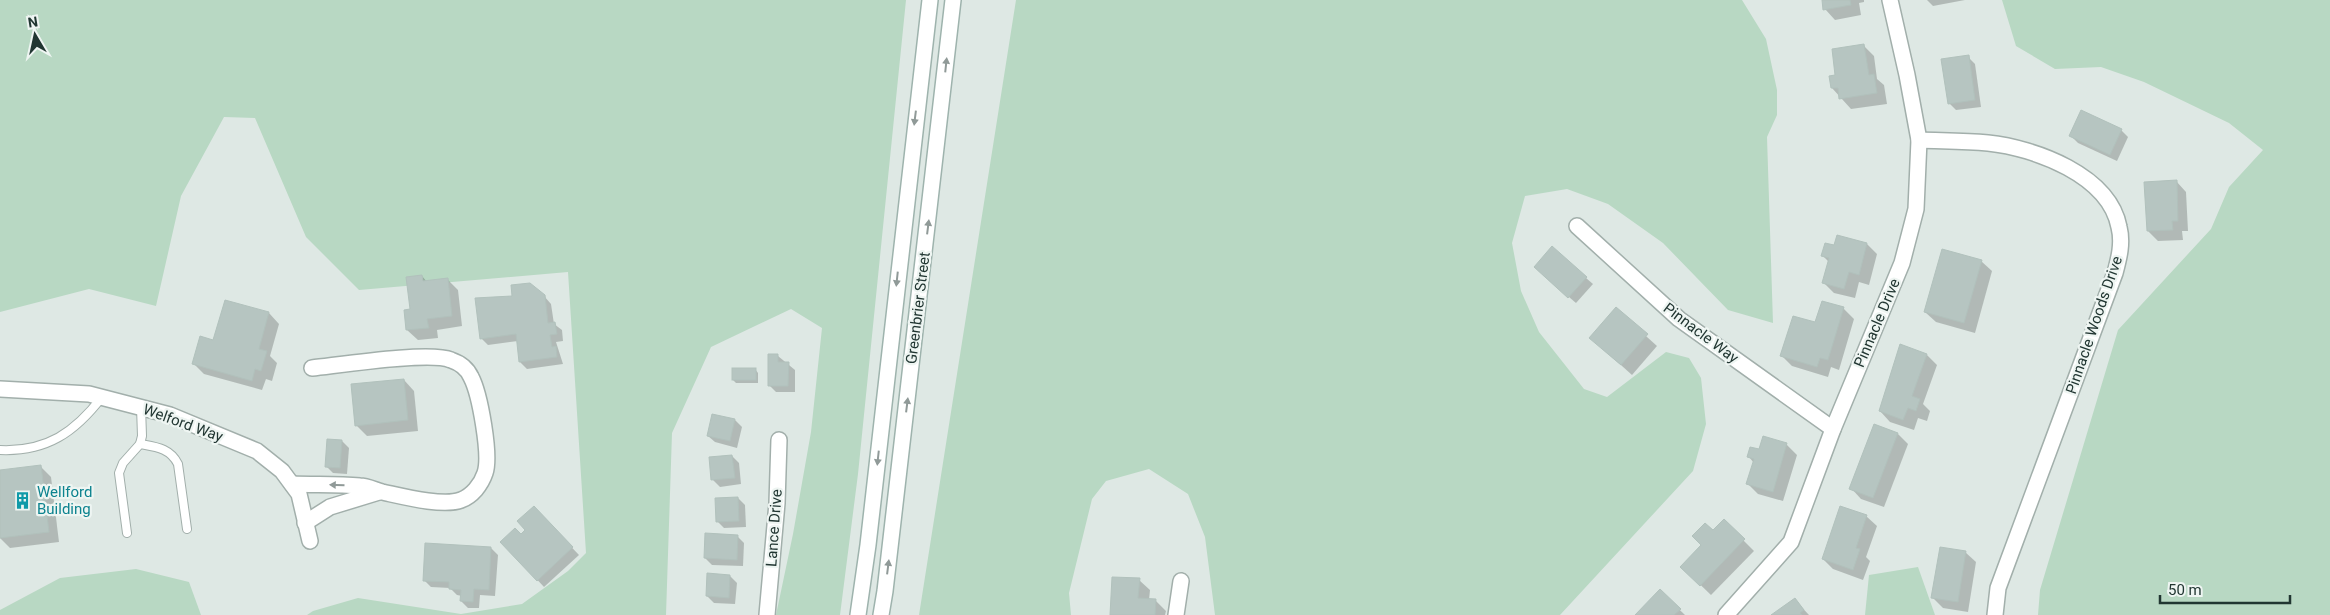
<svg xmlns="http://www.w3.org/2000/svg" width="2330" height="615" viewBox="0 0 2330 615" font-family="Roboto,sans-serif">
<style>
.green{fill:#b8d8c3}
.shadow{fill:#0003}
.building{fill:#b6c5c1;stroke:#b1c1bc}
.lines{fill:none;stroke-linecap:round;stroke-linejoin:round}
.lane-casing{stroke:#a2afab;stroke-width:10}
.street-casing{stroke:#a2afab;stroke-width:18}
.secondary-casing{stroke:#9eb3ad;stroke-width:18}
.lane{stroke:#fff;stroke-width:8}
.street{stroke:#fff;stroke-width:15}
.secondary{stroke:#fff;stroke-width:15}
.oneway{fill:#909a98}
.labels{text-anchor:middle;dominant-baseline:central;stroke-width:4.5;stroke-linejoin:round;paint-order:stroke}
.street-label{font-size:15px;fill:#213632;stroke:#eef5f2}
.culture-label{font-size:15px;fill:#0d838f;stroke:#eef5f2;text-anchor:start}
</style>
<rect width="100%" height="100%" fill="#dee8e4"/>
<!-- green -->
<g class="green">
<polygon points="0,0 906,0 858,474 840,615 776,615 793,534 811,432 822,328 791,309 711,347 672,433 666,615 307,615 313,611 358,598 461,614 522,604 568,571 586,553 568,272 359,290 306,237 255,118 224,117 181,196 156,306 89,289 0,312"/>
<polygon points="1016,0 1742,0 1766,39 1777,90 1777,115 1767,137 1773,323 1728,310 1663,243 1608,204 1567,189 1525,196 1512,243 1521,291 1539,332 1584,389 1607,397 1666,352 1689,358 1701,378 1706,424 1693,471 1560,615 1215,615 1205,537 1188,494 1149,469 1106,481 1092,499 1069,593 1071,615 919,615"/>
<polygon points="2002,0 2330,0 2330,615 2038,615 2040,590 2118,330 2211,229 2229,187 2263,150 2229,123 2144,82 2101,67 2055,69 2016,46"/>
<polygon points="1918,567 1935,615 1865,615 1869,575"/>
<polygon points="136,569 189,582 201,615 0,615 0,610 60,578"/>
</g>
<!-- shadow -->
<g class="shadow">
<polygon points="1823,0 1864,0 1864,2 1859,3 1861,15 1835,20 1825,9"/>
<polygon points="1927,0 1965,0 1933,6"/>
<polygon points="1864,46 1874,56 1877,79 1884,85 1887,104 1851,109 1832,88 1837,76"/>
<polygon points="1968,57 1975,64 1981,107 1956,110 1949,103"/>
<polygon points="2121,130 2128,137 2117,161 2078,143 2071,136"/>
<polygon points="2176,181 2186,192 2188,231 2182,231 2183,240 2158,241 2148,231"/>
<polygon points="1867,244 1877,254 1869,285 1859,282 1855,298 1834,293 1823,282 1829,262 1823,256 1835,247"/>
<polygon points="1981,261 1992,271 1975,333 1936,322 1925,312"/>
<polygon points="1542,274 1586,278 1593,284 1576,303"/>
<polygon points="422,276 427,282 447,279 458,290 462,326 437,330 438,338 418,340 407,330"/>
<polygon points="544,296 551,304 554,324 562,330 563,341 556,342 563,364 527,369 520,362 518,341 488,345 481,338"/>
<polygon points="1823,302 1844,309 1854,319 1839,370 1831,367 1828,377 1792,366 1782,356 1816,324"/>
<polygon points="1616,309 1657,346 1632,375 1591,338"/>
<polygon points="269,313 279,324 270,356 277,363 272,381 266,379 262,390 204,374 193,363"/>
<polygon points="1927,355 1937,365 1923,404 1930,411 1927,421 1918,418 1914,430 1890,422 1880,411"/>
<polygon points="778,356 795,370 795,392 776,392 769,385"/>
<polygon points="755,369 758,373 758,383 736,383 733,380"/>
<polygon points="404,380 414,391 418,431 367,436 356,425"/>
<polygon points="735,420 742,427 737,448 715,442 708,436"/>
<polygon points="1875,425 1898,434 1908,444 1884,507 1861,499 1851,488"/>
<polygon points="1764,438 1787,445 1797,455 1783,501 1758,494 1748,484 1754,463 1749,457 1760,451"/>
<polygon points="342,441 349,448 347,474 333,473 326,466"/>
<polygon points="732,456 739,463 741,484 720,487 713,480"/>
<polygon points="41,467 51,477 59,542 10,548 0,538 0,472"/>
<polygon points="738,498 745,505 746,527 724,528 717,521"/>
<polygon points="534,508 579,555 544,587 502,542 521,535 527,530"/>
<polygon points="1866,516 1877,526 1866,557 1870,561 1863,580 1833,569 1823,559"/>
<polygon points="1724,521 1754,551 1711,595 1682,567"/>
<polygon points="737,536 744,543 743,566 712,565 705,558"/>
<polygon points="491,548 498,555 495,596 480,595 479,608 468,608 461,601 462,596 457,595 450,588 431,587 424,580"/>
<polygon points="1965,552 1976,562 1968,612 1943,608 1933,598"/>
<polygon points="730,576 737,583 735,604 714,603 707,596"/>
<polygon points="1139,580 1150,590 1149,600 1155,600 1166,611 1165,615 1111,615"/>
<polygon points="1660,591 1685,615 1637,615"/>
<polygon points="1794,599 1809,615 1773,615"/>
</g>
<!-- building -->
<g class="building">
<polygon points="1822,0 1850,0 1851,5 1823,10"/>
<polygon points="1864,44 1869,75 1874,74 1877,93 1839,99 1838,88 1831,88 1829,76 1835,75 1832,49"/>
<polygon points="1969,55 1975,100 1948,104 1941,59"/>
<polygon points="2081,110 2122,129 2110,155 2069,136"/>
<polygon points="2177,180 2178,221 2172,221 2173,230 2147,231 2144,182"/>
<polygon points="1837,235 1867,243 1859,275 1849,272 1844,289 1822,283 1829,258 1821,256 1825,243 1834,245"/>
<polygon points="1552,246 1587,277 1568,298 1534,267"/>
<polygon points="1942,249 1982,260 1964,323 1924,312"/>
<polygon points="422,275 423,281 448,278 452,316 427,319 429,328 406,330 404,310 410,309 406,277"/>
<polygon points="530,283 545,295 548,323 555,322 557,334 550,335 552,347 556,346 557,357 519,362 516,334 480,339 475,298 512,296 511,285"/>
<polygon points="225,300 269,312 259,349 267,351 261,371 255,369 252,381 192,364 200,336 213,340"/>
<polygon points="1822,301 1844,307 1828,360 1820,358 1817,367 1780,356 1793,316 1815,322"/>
<polygon points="1616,307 1648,334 1621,365 1589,338"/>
<polygon points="1900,344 1927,354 1912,396 1920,399 1916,411 1908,408 1903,420 1879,411"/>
<polygon points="768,354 778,354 778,362 789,362 788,386 768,386"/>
<rect x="732" y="368" width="24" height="12"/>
<polygon points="404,379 408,420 355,426 351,384"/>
<polygon points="712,414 735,419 730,441 707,436"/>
<polygon points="1874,424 1898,433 1873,498 1849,489"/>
<polygon points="1763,436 1787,443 1773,492 1746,484 1754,459 1747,457 1750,447 1759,449"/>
<polygon points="327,439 342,440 340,468 325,467"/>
<polygon points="732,455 735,478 711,480 709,457"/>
<polygon points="41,465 49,532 0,538 0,470"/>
<polygon points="738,497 739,521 716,522 715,498"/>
<polygon points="534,506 573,547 537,581 500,542 515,528 521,534 525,530 517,521"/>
<polygon points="1840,506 1867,515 1856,548 1860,549 1853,570 1822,559"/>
<polygon points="1724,519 1745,539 1700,586 1680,567 1701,545 1692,536 1705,523 1713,530"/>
<polygon points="705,533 738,535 737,560 704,558"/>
<polygon points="425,543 491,547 489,590 474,589 473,602 460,601 461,590 449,589 449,582 423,581"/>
<polygon points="1940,547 1966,551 1958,602 1931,598"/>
<polygon points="707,573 730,575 729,598 706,596"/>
<polygon points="1112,577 1140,578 1138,598 1156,599 1155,615 1110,615"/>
<polygon points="1660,589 1681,609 1674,615 1635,615"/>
<polygon points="1795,598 1804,610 1800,613 1802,615 1771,615"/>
</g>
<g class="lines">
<defs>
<g id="lane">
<path d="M140,444C156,447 170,448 178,464L187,529"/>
<path d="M0,450C47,452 75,432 102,397"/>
<polyline points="127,533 119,473 123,463 140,444 142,436 141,407"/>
</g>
<g id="street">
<path d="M1919,140C1942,141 1965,141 1988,143C2035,148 2109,175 2119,227C2123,243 2119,258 2115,273L1998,588L1995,615"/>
<polyline points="1577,226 1679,319 1833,429"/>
<polyline points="0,389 89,394 170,415 257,451 282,471 299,494 310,541"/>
<path d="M292,484C314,485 337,484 360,486C367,486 375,490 382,492C401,496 443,507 461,500C472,496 481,485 485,473C491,456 480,394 471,377C467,368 460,363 451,360C430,351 340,365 312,368"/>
<polyline points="305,523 330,507 379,492"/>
<polyline points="767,615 777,503 779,440"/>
<polyline points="1176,615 1181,581"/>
<polyline points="1726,615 1791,542 1833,429 1902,263 1916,209 1919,140 1907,75 1890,0"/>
</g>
<g id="secondary">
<polyline points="858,615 868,545 930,0"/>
<polyline points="881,615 885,591 953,0"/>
</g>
</defs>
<!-- lane casing -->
<use href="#lane" class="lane-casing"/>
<!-- street casing -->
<use href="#street" class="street-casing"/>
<!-- secondary casing -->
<use href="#secondary" class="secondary-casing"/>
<!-- lane -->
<use href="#lane" class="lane"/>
<!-- street -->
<use href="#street" class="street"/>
<!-- secondary -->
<use href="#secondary" class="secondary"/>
</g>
<!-- one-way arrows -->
<defs><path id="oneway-solid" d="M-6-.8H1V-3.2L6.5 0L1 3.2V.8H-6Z" transform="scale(1.25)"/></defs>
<g class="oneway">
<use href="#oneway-solid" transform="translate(946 65) rotate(-84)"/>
<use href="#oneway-solid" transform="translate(915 118) rotate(97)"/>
<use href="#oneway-solid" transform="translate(928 227) rotate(-83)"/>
<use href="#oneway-solid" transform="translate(897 279) rotate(96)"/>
<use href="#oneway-solid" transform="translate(907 405) rotate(-83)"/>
<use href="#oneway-solid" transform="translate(878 458) rotate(96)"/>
<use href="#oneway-solid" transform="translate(337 485) rotate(-178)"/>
<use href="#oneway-solid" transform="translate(888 567) rotate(-83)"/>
</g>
<!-- icons -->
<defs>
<symbol id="building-bare" viewBox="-9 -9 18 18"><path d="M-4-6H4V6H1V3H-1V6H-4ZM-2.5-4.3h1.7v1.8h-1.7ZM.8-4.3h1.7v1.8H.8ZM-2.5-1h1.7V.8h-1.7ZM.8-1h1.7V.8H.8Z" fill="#0f9aa8" stroke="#eef5f2" stroke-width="2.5" paint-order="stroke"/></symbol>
</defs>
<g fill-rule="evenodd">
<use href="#building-bare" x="10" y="488" width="25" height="25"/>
</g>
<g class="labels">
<!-- street labels -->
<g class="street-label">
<text transform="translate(918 308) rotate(-83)">Greenbrier Street</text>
<text transform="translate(1877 323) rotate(-67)">Pinnacle Drive</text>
<text transform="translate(2094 325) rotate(-71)">Pinnacle Woods Drive</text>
<text transform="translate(1701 333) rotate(37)">Pinnacle Way</text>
<text transform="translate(183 423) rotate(20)">Welford Way</text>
<text transform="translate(774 528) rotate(-86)">Lance Drive</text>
</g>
<!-- culture labels -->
<g class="culture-label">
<text x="37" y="492">Wellford<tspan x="37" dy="17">Building</tspan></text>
</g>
</g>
<!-- north arrow -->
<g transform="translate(35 35) rotate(351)" stroke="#eef5f2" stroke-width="4" paint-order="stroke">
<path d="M0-4L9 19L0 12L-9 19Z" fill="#213632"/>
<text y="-8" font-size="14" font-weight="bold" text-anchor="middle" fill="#213632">N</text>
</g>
<!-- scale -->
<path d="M2160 595v8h130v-8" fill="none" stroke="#213632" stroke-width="2.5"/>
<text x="2168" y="595" font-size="15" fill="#213632" stroke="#eef5f2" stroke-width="4" paint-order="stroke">50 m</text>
</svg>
